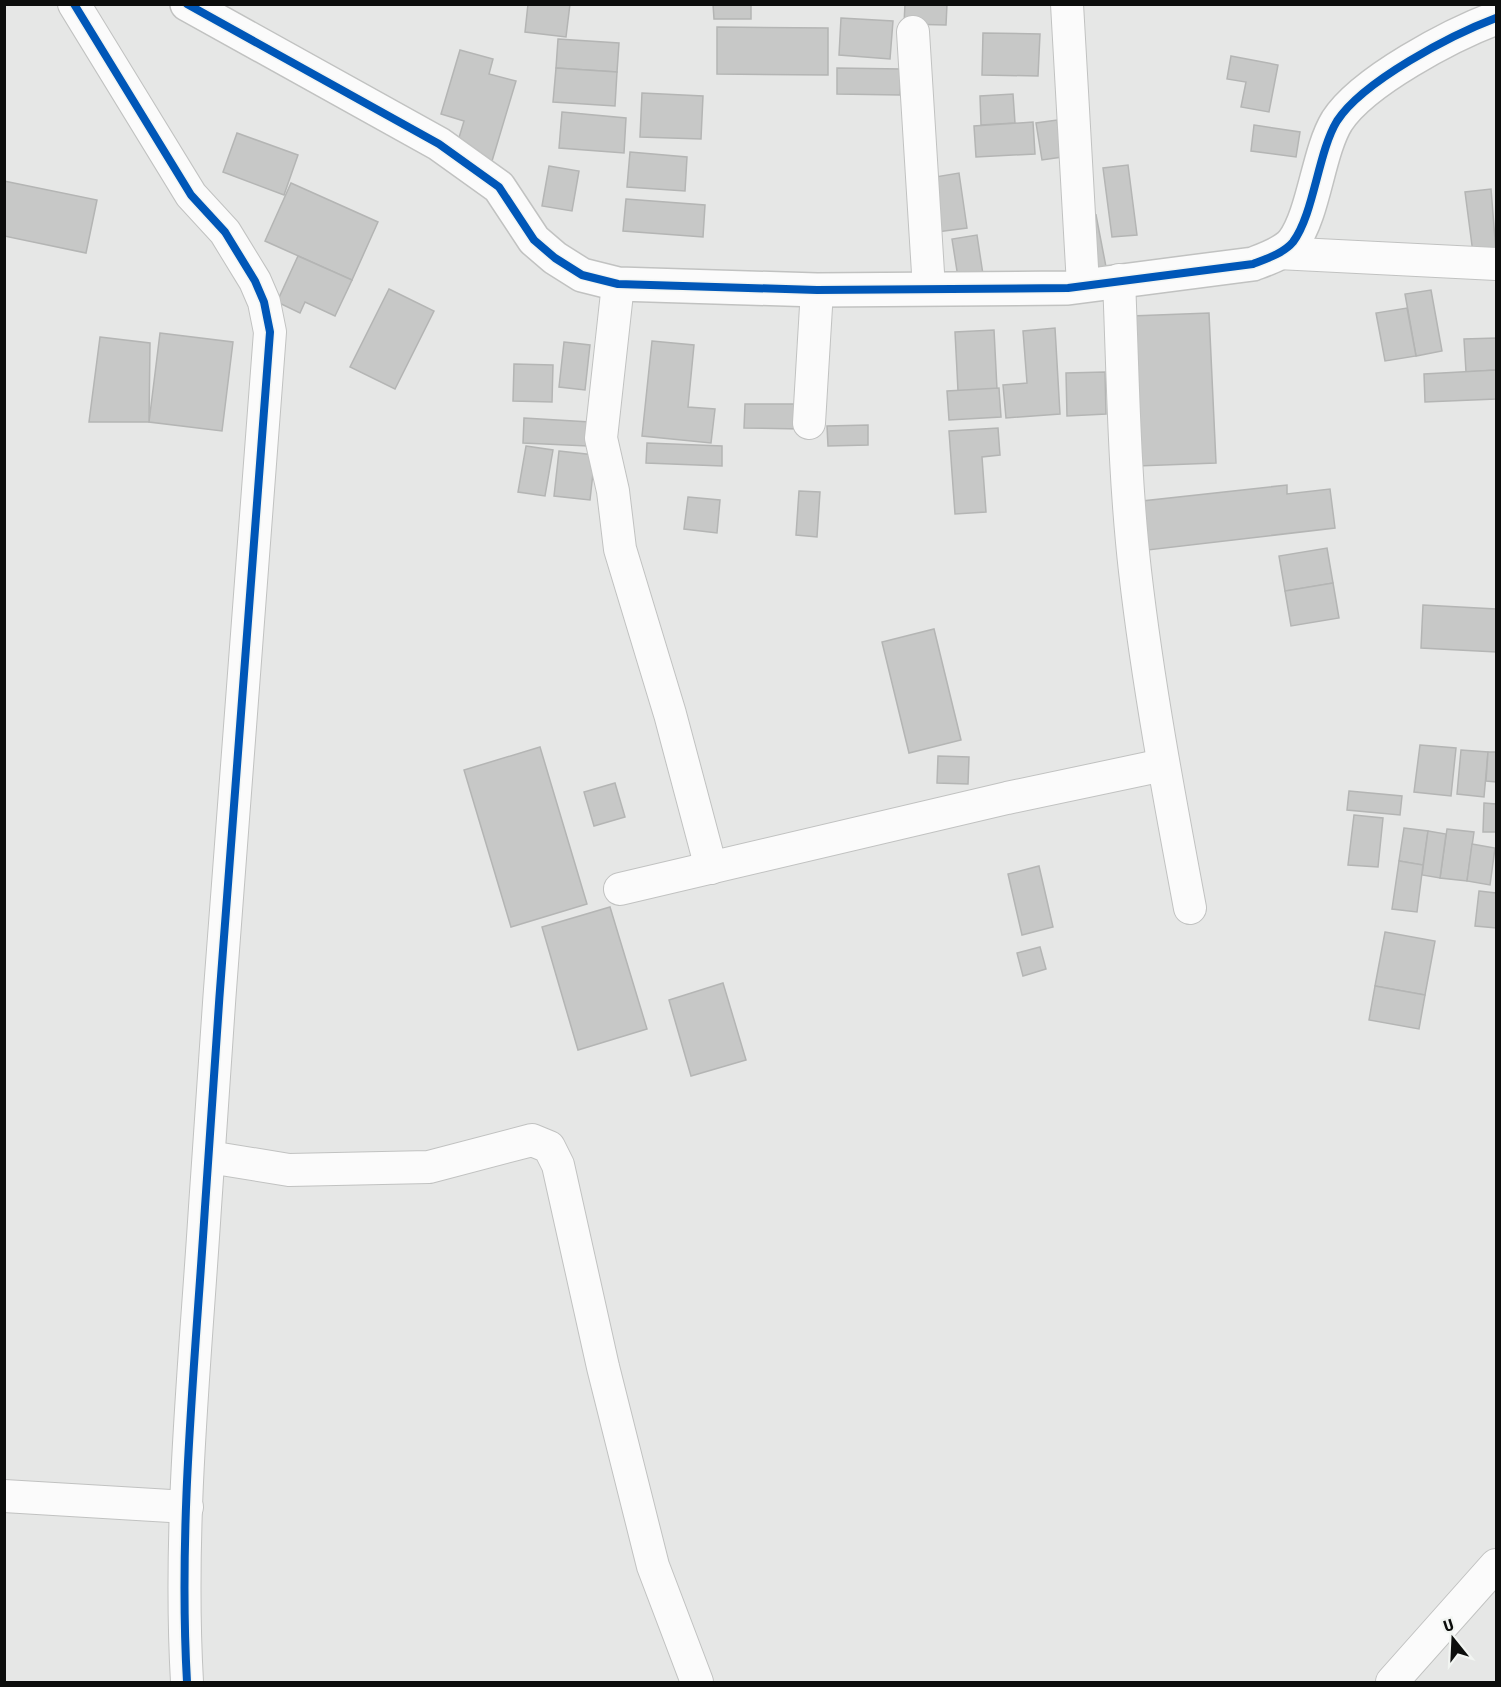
<svg xmlns="http://www.w3.org/2000/svg" width="1501" height="1687" viewBox="0 0 1501 1687" font-family="'Fira Sans Condensed',sans-serif">
<style>
.building{fill:#c7c8c7;stroke:#b4b5b4;stroke-width:1.5}
.lines{fill:none;stroke-linecap:round;stroke-linejoin:round}
.minor-casing{stroke:#c1c2c1;stroke-width:34}
.tertiary-casing{stroke:#c1c2c1;stroke-width:36}
.minor{stroke:#fbfbfb;stroke-width:32}
.tertiary{stroke:#fbfbfb;stroke-width:33}
.cycleway-casing{stroke:#f2f5f2;stroke-width:11}
.cycleway{stroke:#0057b8;stroke-width:8}
</style>
<rect width="100%" height="100%" fill="#e6e7e6"/>
<!-- building -->
<g class="building">
<polygon points="528,4 570,4 566,37 525,32"/>
<polygon points="713,4 751,4 751,19 714,19"/>
<polygon points="905,4 947,4 946,25 904,24"/>
<polygon points="841,18 893,21 890,59 839,55"/>
<polygon points="717,27 828,28 828,75 717,74"/>
<polygon points="983,33 1040,34 1038,76 982,75"/>
<polygon points="558,39 619,43 617,72 556,68"/>
<polygon points="460,50 493,59 489,74 516,81 492,161 455,151 464,121 441,114"/>
<polygon points="1231,56 1278,65 1269,112 1241,107 1246,82 1227,79"/>
<polygon points="556,68 617,72 615,106 553,102"/>
<polygon points="837,68 901,69 900,95 837,94"/>
<polygon points="642,93 703,96 701,139 640,137"/>
<polygon points="1013,94 1015,123 981,125 980,96"/>
<polygon points="562,112 626,118 624,153 559,148"/>
<polygon points="1057,120 1062,157 1042,160 1036,123"/>
<polygon points="1033,122 1035,154 976,157 974,126"/>
<polygon points="1254,125 1300,132 1296,157 1251,151"/>
<polygon points="237,133 298,155 284,195 223,172"/>
<polygon points="630,152 687,157 685,191 627,187"/>
<polygon points="1128,165 1137,235 1112,237 1103,168"/>
<polygon points="549,166 579,171 572,211 542,206"/>
<polygon points="959,173 967,228 937,232 929,178"/>
<polygon points="4,181 97,200 86,253 4,236"/>
<polygon points="291,183 378,222 352,280 265,241"/>
<polygon points="1491,189 1496,251 1473,253 1465,192"/>
<polygon points="626,199 705,205 703,237 623,231"/>
<polygon points="1096,215 1107,272 1092,275 1081,218"/>
<polygon points="977,235 984,281 959,284 952,239"/>
<polygon points="298,256 352,280 335,316 305,302 300,313 277,302"/>
<polygon points="389,289 434,311 395,389 350,367"/>
<polygon points="1431,290 1442,351 1416,356 1405,294"/>
<polygon points="1407,308 1416,356 1385,361 1376,313"/>
<polygon points="1209,313 1216,463 1137,466 1131,316"/>
<polygon points="1055,328 1060,414 1006,418 1003,385 1027,383 1023,331"/>
<polygon points="994,330 997,389 958,391 955,332"/>
<polygon points="160,333 233,342 222,431 149,422"/>
<polygon points="100,337 150,343 149,422 89,422"/>
<polygon points="1496,338 1496,370 1466,372 1464,339"/>
<polygon points="652,341 694,345 688,407 715,409 711,443 642,436"/>
<polygon points="564,342 590,345 585,390 559,387"/>
<polygon points="514,364 553,365 552,402 513,401"/>
<polygon points="1496,370 1496,399 1425,402 1424,374"/>
<polygon points="1105,372 1106,414 1067,416 1066,373"/>
<polygon points="999,388 1001,417 949,420 947,391"/>
<polygon points="745,404 801,404 801,429 744,428"/>
<polygon points="524,418 590,422 588,446 523,443"/>
<polygon points="868,425 868,445 828,446 827,426"/>
<polygon points="998,428 1000,455 982,457 986,512 955,514 949,431"/>
<polygon points="647,443 722,446 722,466 646,463"/>
<polygon points="526,446 553,450 545,496 518,492"/>
<polygon points="559,451 595,455 590,500 554,496"/>
<polygon points="1287,485 1287,494 1330,489 1335,528 1139,551 1133,502"/>
<polygon points="799,491 820,492 817,537 796,535"/>
<polygon points="688,497 720,500 717,533 684,529"/>
<polygon points="1327,548 1333,583 1285,591 1279,556"/>
<polygon points="1333,583 1339,618 1291,626 1285,591"/>
<polygon points="1423,605 1496,609 1496,652 1421,648"/>
<polygon points="934,629 961,740 909,753 882,642"/>
<polygon points="1420,745 1456,748 1451,796 1414,792"/>
<polygon points="540,747 587,904 511,927 464,770"/>
<polygon points="1461,750 1488,752 1484,797 1457,794"/>
<polygon points="1488,752 1496,752 1496,782 1486,781"/>
<polygon points="938,756 969,757 968,784 937,783"/>
<polygon points="615,783 625,817 594,826 584,792"/>
<polygon points="1349,791 1402,796 1400,815 1347,810"/>
<polygon points="1484,803 1496,804 1496,832 1483,832"/>
<polygon points="1354,815 1383,818 1378,867 1348,865"/>
<polygon points="1404,828 1428,831 1423,865 1399,861"/>
<polygon points="1447,829 1474,832 1467,881 1440,878"/>
<polygon points="1428,831 1446,834 1440,878 1422,875"/>
<polygon points="1472,844 1495,848 1490,885 1467,881"/>
<polygon points="1399,861 1423,865 1417,912 1392,909"/>
<polygon points="1039,866 1053,927 1022,935 1008,874"/>
<polygon points="1479,891 1496,893 1496,928 1475,926"/>
<polygon points="610,907 647,1029 578,1050 542,927"/>
<polygon points="1385,932 1435,941 1425,995 1375,986"/>
<polygon points="1040,947 1046,969 1023,976 1017,953"/>
<polygon points="723,983 746,1060 691,1076 669,1000"/>
<polygon points="1375,986 1425,995 1419,1029 1369,1020"/>
</g>
<g class="lines">
<defs>
<g id="minor">
<path d="M74,4L191,195L225,232L255,281L264,302L270,332C248,623 224,915 205,1207C195,1365 178,1524 187,1682"/>
<polyline points="1067,4 1083,285"/>
<polyline points="913,32 929,289"/>
<polyline points="1278,253 1496,264"/>
<path d="M1119,280C1123,377 1124,474 1135,571C1148,684 1169,796 1190,908"/>
<polyline points="618,284 601,438 613,491 620,549 670,714 711,868"/>
<polyline points="809,423 817,290"/>
<polyline points="620,889 1007,798 1163,765"/>
<polyline points="209,1157 289,1170 429,1167 532,1140 549,1147 558,1165 603,1367 653,1566 697,1682"/>
<polyline points="4,1496 187,1507"/>
<polyline points="1392,1682 1496,1565"/>
</g>
<path id="tertiary" d="M187,4L439,144L499,187L534,240L555,258L582,275L618,284L817,290L1068,288L1253,264C1266,259 1284,253 1293,242C1314,214 1318,152 1337,121C1363,81 1451,35 1496,18"/>
</defs>
<!-- minor casing -->
<use href="#minor" class="minor-casing"/>
<!-- tertiary casing -->
<use href="#tertiary" class="tertiary-casing"/>
<!-- minor -->
<use href="#minor" class="minor"/>
<!-- tertiary -->
<use href="#tertiary" class="tertiary"/>
<defs>
<g id="cycleway">
<path d="M74,4L191,195L225,232L255,281L264,302L270,332C248,623 224,915 205,1207C195,1365 178,1524 187,1682"/>
<path d="M187,4L439,144L499,187L534,240L555,258L582,275L618,284L817,290L1068,288L1253,264C1266,259 1284,253 1293,242C1314,214 1318,152 1337,121C1363,81 1451,35 1496,18"/>
</g>
</defs>
<!-- cycleway casing -->
<use href="#cycleway" class="cycleway-casing"/>
<!-- cycleway -->
<use href="#cycleway" class="cycleway"/>
</g>
<!-- border -->
<rect width="1501" height="1687" fill="none" stroke="#0c0d0c" stroke-width="12"/>
<!-- north arrow -->
<g transform="translate(1453 1639) rotate(342)" stroke="#f2f5f2" stroke-width="4.5" paint-order="stroke">
<path d="M0-4.5L10 22L0 15L-10 22Z" fill="#0c0d0c"/>
<text y="-9" font-size="16" font-weight="bold" text-anchor="middle" fill="#0c0d0c">U</text>
</g>
</svg>
